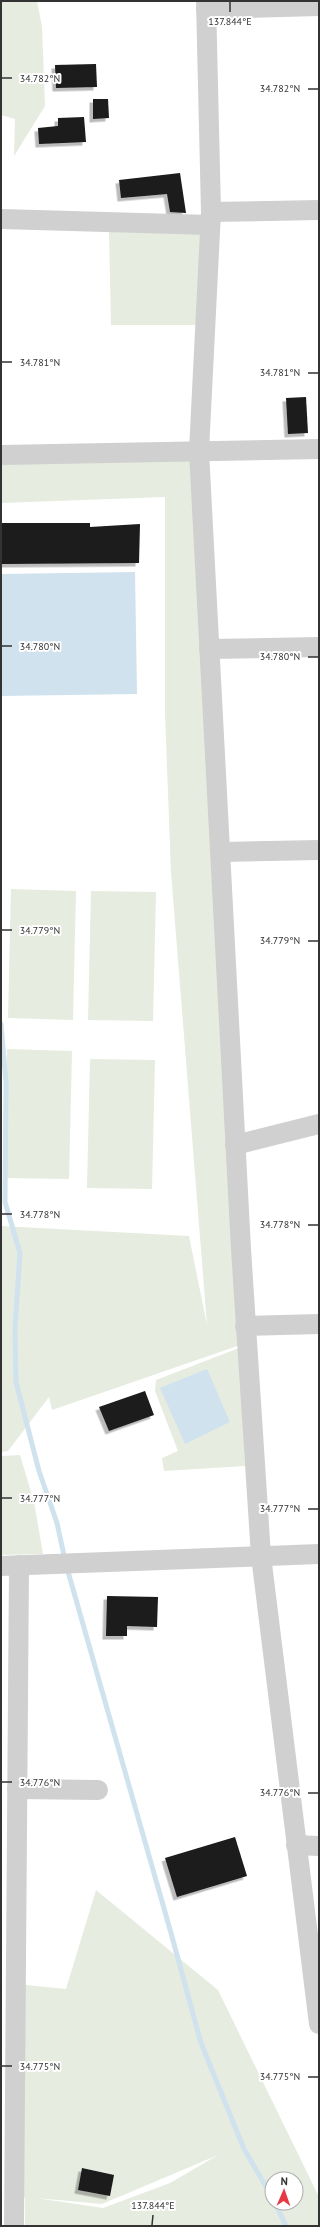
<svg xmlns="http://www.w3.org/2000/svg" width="320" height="2227" viewBox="0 0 320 2227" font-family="'PT Sans',sans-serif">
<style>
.green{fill:#e6ecdf;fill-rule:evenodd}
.water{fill:#cfe2ee}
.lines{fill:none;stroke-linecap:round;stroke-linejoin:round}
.stream{stroke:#cfe2ee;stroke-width:5}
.building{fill:#1a1a1a;filter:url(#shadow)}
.minor{stroke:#d0d0d0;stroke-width:20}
.ticks{fill:none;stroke:#333;stroke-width:1.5}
.ticks-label{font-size:10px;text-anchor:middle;fill:#333;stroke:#fff;stroke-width:4;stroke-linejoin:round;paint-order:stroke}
</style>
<defs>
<filter id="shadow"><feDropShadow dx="-3.5" dy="3.5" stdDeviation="0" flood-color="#0004"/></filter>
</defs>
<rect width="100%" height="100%" fill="#fff"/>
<!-- green -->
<g class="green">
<polygon points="1,1 37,1 42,27 45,106 14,156 15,119 1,115"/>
<polygon points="109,232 204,233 201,325 111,325"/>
<polygon points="193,451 246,1343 52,1410 49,1397 8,1451 1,1452 1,1226 189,1236 207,1325 171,872 165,714 165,497 1,503 1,455"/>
<polygon points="11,889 76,891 73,1020 8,1018"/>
<polygon points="91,891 156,892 153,1021 88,1020"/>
<polygon points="7,1049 72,1051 69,1179 5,1178"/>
<polygon points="90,1059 155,1060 152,1189 87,1188"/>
<polygon points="239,1348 245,1466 164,1471 162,1458 178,1451 155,1391 156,1380"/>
<polygon points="20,1455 34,1502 43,1554 1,1555 1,1456"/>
<path d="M96,1890L218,1990L319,2197V2226H25V2197L14,2198L16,1984L66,1989ZM218,2155L170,2183L103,2208L36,2198L102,2204ZM272,2179H296V2203H272Z"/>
</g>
<!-- water -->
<g class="water">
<polygon points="135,572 137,694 1,696 1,574"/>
<polygon points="207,1369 230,1422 185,1444 160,1388"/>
</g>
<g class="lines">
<!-- stream -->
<g class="stream">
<polyline points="1,1024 6,1083 5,1202 20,1253 15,1329 16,1382 39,1471 57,1523 65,1560"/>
<polyline points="67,1568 171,1933 201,2043 244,2149 272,2197"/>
<polyline points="275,2203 286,2226"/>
</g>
</g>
<!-- building -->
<g class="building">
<polygon points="96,64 97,87 56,88 55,65"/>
<polygon points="93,99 108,99 109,118 93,119"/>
<polygon points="84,117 86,142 39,144 38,128 58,126 58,118"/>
<polygon points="180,173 186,213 170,212 167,194 121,198 119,180"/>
<polygon points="306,397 308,433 288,434 286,398"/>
<polygon points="1,523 90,523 90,527 140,524 139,563 1,564"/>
<polygon points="145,1391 154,1415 109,1431 99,1407"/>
<polygon points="107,1596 158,1597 157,1627 127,1626 127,1636 106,1636"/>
<polygon points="235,1837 247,1876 177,1897 165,1858"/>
<polygon points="82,2168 114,2175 110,2196 78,2190"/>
</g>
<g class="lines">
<!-- minor -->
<g class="minor">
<polyline points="206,1 211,212 199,451 241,1249 261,1556 319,2024"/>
<polyline points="206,9 319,6"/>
<polyline points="211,212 319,210"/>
<polyline points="1,219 210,225"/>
<polyline points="1,455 319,449"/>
<polyline points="209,649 319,647"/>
<polyline points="222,852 319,850"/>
<polyline points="235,1145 319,1124"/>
<polyline points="245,1326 319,1324"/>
<polyline points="1,1566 319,1554"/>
<polyline points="17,1789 98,1790"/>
<polyline points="296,1845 319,1846"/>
<polyline points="14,2226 19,1565"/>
</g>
</g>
<!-- ticks -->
<path class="ticks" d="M230,12V2M2,78H12M308,89H318M2,362H12M308,373H318M2,646H12M308,657H318M2,930H12M308,941H318M2,1214H12M308,1225H318M2,1498H12M308,1509H318M2,1782H12M308,1793H318M2,2066H12M308,2077H318M152,2225L153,2215"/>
<g class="ticks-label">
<text x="230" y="25">137.844°E</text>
<text x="40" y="82">34.782°N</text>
<text x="280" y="92">34.782°N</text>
<text x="40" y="366">34.781°N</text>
<text x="280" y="376">34.781°N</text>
<text x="40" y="650">34.780°N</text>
<text x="280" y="660">34.780°N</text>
<text x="40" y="934">34.779°N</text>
<text x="280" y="944">34.779°N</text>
<text x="40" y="1218">34.778°N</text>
<text x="280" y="1228">34.778°N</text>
<text x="40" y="1502">34.777°N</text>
<text x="280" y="1512">34.777°N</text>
<text x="40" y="1786">34.776°N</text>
<text x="280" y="1796">34.776°N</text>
<text x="40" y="2070">34.775°N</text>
<text x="280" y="2080">34.775°N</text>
<text x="153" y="2209">137.844°E</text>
</g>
<!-- border -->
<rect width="320" height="2227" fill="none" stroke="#333333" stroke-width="4"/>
<!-- north arrow -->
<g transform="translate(284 2191) rotate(2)"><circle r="19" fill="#ffffff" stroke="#adadad"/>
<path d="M0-3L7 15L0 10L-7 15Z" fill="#e63946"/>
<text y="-6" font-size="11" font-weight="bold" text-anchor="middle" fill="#333333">N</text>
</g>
</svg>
